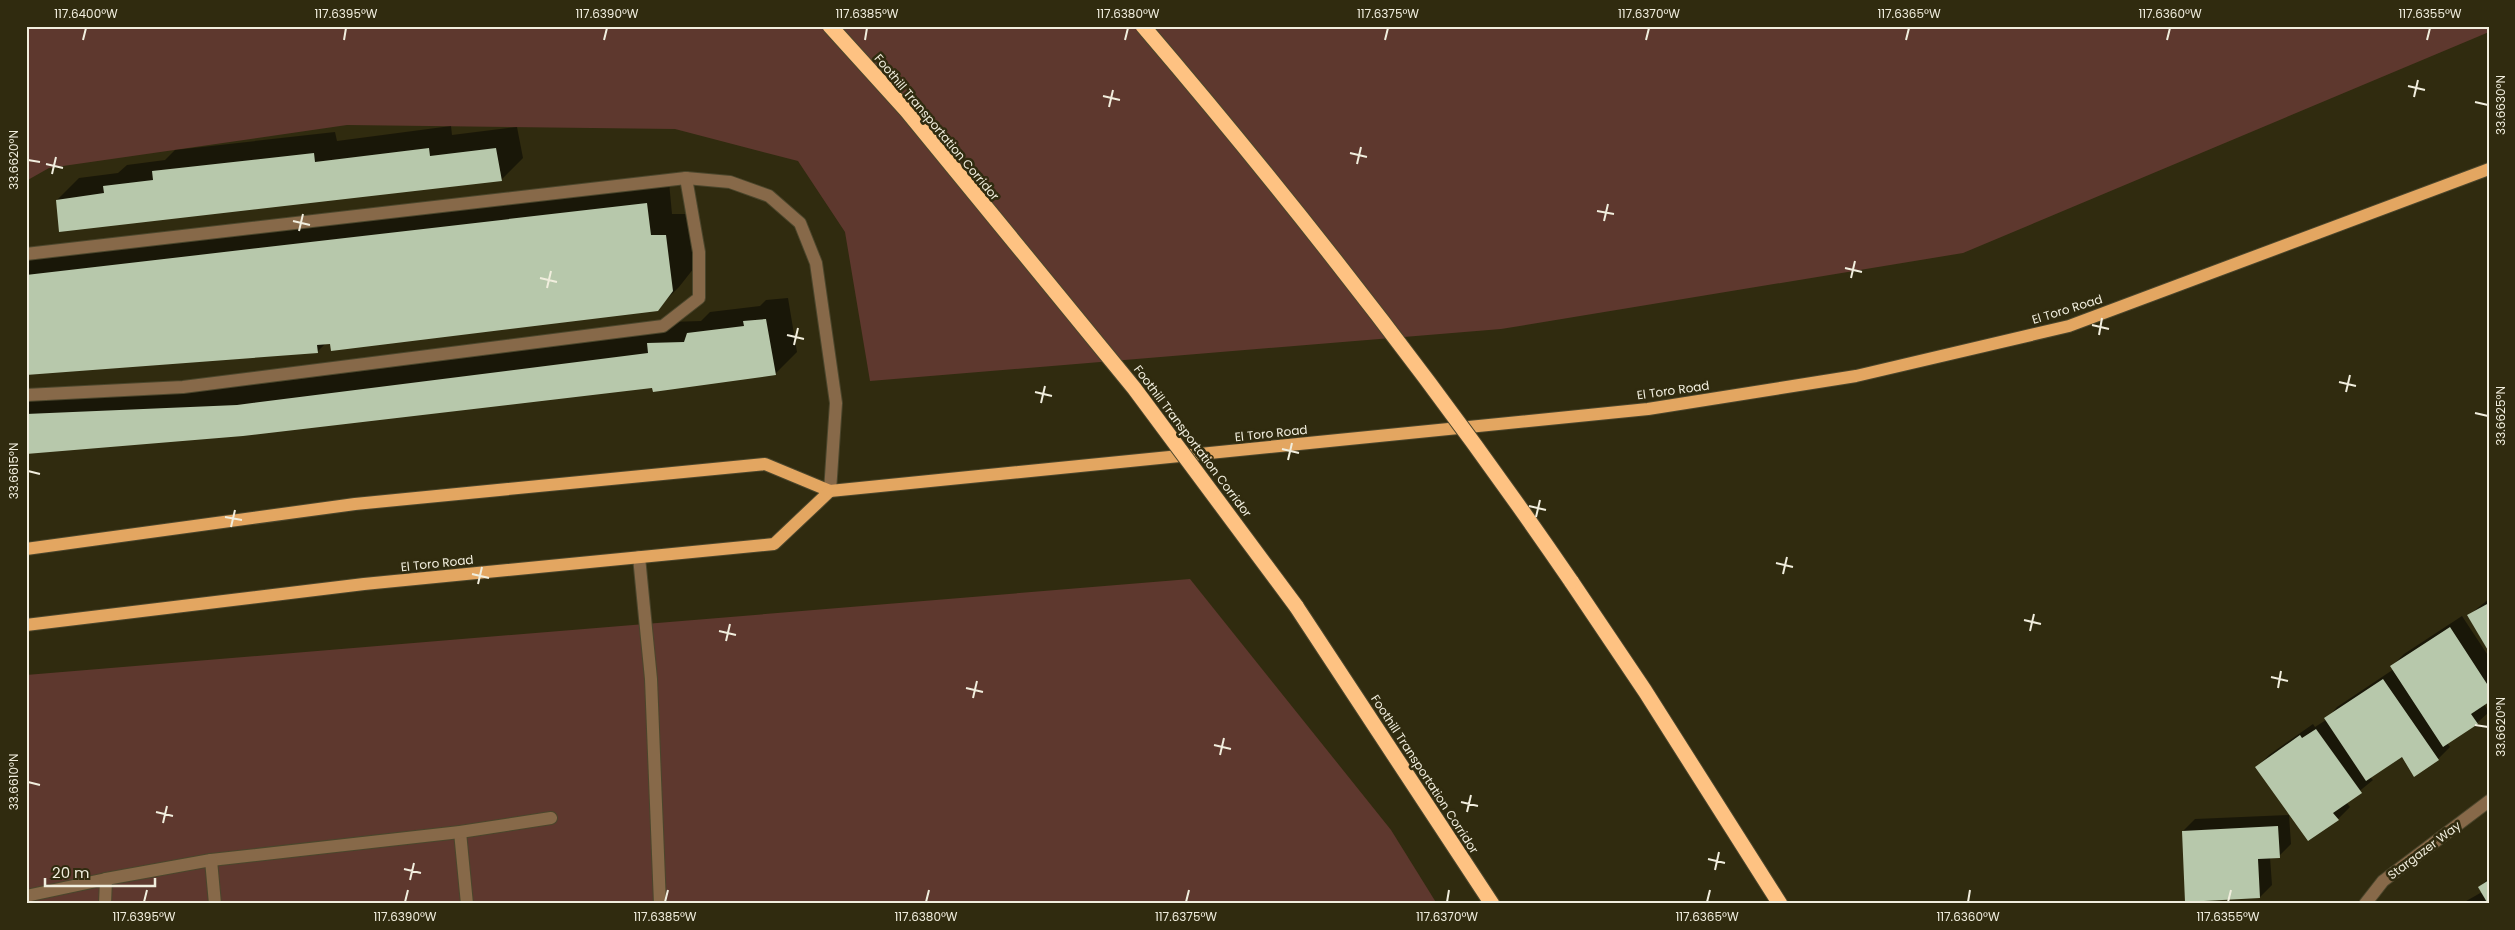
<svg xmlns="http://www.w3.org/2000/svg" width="2515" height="930" viewBox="0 0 2515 930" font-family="Poppins,sans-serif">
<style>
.green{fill:#5e382e}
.shadow{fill:#0007}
.building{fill:#b7c8ab}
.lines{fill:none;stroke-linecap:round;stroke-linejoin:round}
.lane-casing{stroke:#4b462c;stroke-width:14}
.street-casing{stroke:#4b462c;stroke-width:14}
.primary-casing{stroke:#4b462c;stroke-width:14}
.highway-casing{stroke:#4b462c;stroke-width:17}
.lane{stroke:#876949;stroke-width:12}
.street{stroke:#876949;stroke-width:12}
.primary{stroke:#e3a661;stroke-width:12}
.highway{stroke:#fec282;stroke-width:15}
.highway-bridge-casing{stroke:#4b462c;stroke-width:17;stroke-linecap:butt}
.highway-bridge{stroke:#fec282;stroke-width:15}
.ticks{fill:none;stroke:#f1eede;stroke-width:2}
.labels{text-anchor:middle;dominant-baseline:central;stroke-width:5;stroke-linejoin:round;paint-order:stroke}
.street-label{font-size:12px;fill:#f1eede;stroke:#302b0f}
.neatline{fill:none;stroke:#f1eede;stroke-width:2}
.ticks-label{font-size:12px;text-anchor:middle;fill:#f1eede}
</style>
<rect width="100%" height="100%" fill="#302b0f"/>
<!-- green -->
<g class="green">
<polygon points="26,26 2489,26 2489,32 1963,253 1501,329 870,381 845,232 798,161 675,129 347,125 49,168 26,181"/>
<polygon points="1190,579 1391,830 1437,904 26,904 26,675"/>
</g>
<!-- shadow -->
<g class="shadow">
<polygon points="451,126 452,135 517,127 523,158 501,180 57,200 79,178 118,173 127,165 165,160 175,150 335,132 337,141"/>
<polygon points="669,182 672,214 688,214 694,268 679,287 657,309 326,343 317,352 26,374 26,256"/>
<polygon points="788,298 797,352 775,374 26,452 26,394 260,384 658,333 670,322 701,321 710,312 760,306 766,300"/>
<polygon points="2489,599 2489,650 2469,615"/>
<polygon points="2462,616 2489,657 2489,701 2484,704 2489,712 2477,723 2447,743 2450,747 2438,759 2402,756 2370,777 2373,780 2346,802 2350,807 2338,819 2257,767 2269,755 2313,724 2315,727 2326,720 2337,707 2394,669 2392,666 2404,654"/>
<polygon points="2289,815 2291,844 2279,856 2270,857 2272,885 2260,897 2183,831 2195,819"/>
<polygon points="2489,878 2489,904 2461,904 2482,892 2480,887"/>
</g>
<!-- building -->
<g class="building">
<polygon points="429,148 430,156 496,148 502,181 59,232 56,200 104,193 103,186 153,180 152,171 314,153 315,162"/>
<polygon points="647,203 651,235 666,235 673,291 658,311 331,351 330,344 317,345 318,353 26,375 26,275"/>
<polygon points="766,319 776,375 653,392 652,388 243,436 26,454 26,414 237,405 648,353 647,343 684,342 687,333 744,326 743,321"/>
<polygon points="2489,603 2489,652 2467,615"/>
<polygon points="2450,627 2489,687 2489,702 2471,714 2478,724 2443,747 2390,666"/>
<polygon points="2383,679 2439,760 2414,777 2402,757 2366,781 2324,718"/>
<polygon points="2316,729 2362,793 2333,813 2339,820 2308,841 2255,767 2300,735 2302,738"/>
<polygon points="2278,826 2280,858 2258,859 2260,898 2185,902 2182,831"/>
<polygon points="2489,880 2489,904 2488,904 2478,887"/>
</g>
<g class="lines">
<defs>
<g id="lane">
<polyline points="26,254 686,178 730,182 769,196 800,223 816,263 836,403 830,491"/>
<polyline points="26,395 183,387 663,326 699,298 699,252 686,178"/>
<polyline points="639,557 651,679 660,904"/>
<polyline points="460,832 467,904"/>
<polyline points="211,860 460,832 551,818"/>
<polyline points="26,896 106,879"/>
<polyline points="105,904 106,879 211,860 215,904"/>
</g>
<polyline id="street" points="2365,904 2383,881 2489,801"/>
<g id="primary">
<polyline points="26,549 355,504 765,464 830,491 1648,409 1856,376 2069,326 2489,169"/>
<polyline points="26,625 364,584 774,544 830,491"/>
</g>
<g id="highway">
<polyline points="1571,581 1645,691 1780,904"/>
<polyline points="1296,606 1492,904"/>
</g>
</defs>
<!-- lane casing -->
<use href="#lane" class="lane-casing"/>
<!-- street casing -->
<use href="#street" class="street-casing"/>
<!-- primary casing -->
<use href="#primary" class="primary-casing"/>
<!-- highway casing -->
<use href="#highway" class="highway-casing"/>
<!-- lane -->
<use href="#lane" class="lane"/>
<!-- street -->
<use href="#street" class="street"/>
<!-- primary -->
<use href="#primary" class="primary"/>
<!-- highway -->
<use href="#highway" class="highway"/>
<defs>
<g id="highway-bridge">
<polyline points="830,26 907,111 1134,388 1296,606"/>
<path d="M1143,26C1295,204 1439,388 1571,581"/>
</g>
</defs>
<!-- highway-bridge casing -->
<use href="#highway-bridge" class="highway-bridge-casing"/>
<!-- highway-bridge -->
<use href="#highway-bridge" class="highway-bridge"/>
</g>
<!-- ticks -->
<path class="ticks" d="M83,40L86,28M344,40L346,28M604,40L607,28M865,40L867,28M1125,40L1128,28M1385,40L1388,28M1646,40L1649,28M1906,40L1909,28M2167,40L2170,28M2427,40L2430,28M2408,86L2425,90M1103,96L1120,100M2414,97L2418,80M2475,102L2488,105M1109,107L1113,90M1350,153L1367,157M28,160L40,162M46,164L63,168M1357,164L1361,147M52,174L56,157M1597,211L1614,214M293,221L310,225M1604,221L1608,204M299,231L303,214M1845,268L1862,272M540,278L557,282M1851,278L1855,261M547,288L551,271M2092,325L2109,329M787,335L804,339M2099,335L2102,318M794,345L798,328M2339,382L2356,386M1035,392L1052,396M2346,392L2350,375M1041,403L1045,386M2475,413L2488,416M1282,449L1299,453M1288,460L1292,443M28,471L40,474M1529,506L1546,510M225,517L242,520M1536,517L1540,500M231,527L235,510M1776,563L1793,567M472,574L489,578M1783,574L1787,557M478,584L482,567M2024,620L2041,624M719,631L736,635M2030,631L2034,614M726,641L730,624M2271,677L2288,681M966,688L983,692M2278,688L2281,671M973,698L977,681M2475,725L2488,727M1214,745L1231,749M1220,755L1224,738M28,782L40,785M1461,802L1478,806M156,812L173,816M1467,812L1471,795M163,823L167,806M1708,859L1725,863M404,869L421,873M1715,870L1719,852M410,880L414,863M144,902L147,890M405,902L408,890M665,902L668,890M926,902L929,890M1186,902L1189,890M1447,902L1449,890M1707,902L1710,890M1968,902L1970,890M2228,902L2231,890"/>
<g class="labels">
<!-- street labels -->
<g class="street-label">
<text transform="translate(937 127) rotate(50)">Foothill Transportation Corridor</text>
<text transform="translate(2067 309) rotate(-17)">El Toro Road</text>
<text transform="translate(1673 390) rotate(-8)">El Toro Road</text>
<text transform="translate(1271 433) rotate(-6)">El Toro Road</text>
<text transform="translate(1193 441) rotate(53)">Foothill Transportation Corridor</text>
<text transform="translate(437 563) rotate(-6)">El Toro Road</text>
<text transform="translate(1425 774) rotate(57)">Foothill Transportation Corridor</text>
<text transform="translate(2424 850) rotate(-37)">Stargazer Way</text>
</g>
</g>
<!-- border -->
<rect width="2515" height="930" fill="none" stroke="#302b0f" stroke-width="55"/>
<!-- scale -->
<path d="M45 878v8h110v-8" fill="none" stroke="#f1eede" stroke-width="2.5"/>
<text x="52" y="878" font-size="15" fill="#f1eede" stroke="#302b0f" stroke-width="4" paint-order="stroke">20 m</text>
<rect x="28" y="28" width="2460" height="874" class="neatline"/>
<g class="ticks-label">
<text x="86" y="18">117.6400°W</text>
<text x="346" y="18">117.6395°W</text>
<text x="607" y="18">117.6390°W</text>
<text x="867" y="18">117.6385°W</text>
<text x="1128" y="18">117.6380°W</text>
<text x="1388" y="18">117.6375°W</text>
<text x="1649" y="18">117.6370°W</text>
<text x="1909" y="18">117.6365°W</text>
<text x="2170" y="18">117.6360°W</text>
<text x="2430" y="18">117.6355°W</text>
<text transform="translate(2501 105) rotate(-90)" y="4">33.6630°N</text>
<text transform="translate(14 160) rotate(-90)" y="4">33.6620°N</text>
<text transform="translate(2501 416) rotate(-90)" y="4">33.6625°N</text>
<text transform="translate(14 471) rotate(-90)" y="4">33.6615°N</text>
<text transform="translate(2501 727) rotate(-90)" y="4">33.6620°N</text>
<text transform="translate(14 782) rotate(-90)" y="4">33.6610°N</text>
<text x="144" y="921">117.6395°W</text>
<text x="405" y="921">117.6390°W</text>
<text x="665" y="921">117.6385°W</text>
<text x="926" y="921">117.6380°W</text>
<text x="1186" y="921">117.6375°W</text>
<text x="1447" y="921">117.6370°W</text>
<text x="1707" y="921">117.6365°W</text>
<text x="1968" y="921">117.6360°W</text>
<text x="2228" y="921">117.6355°W</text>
</g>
</svg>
